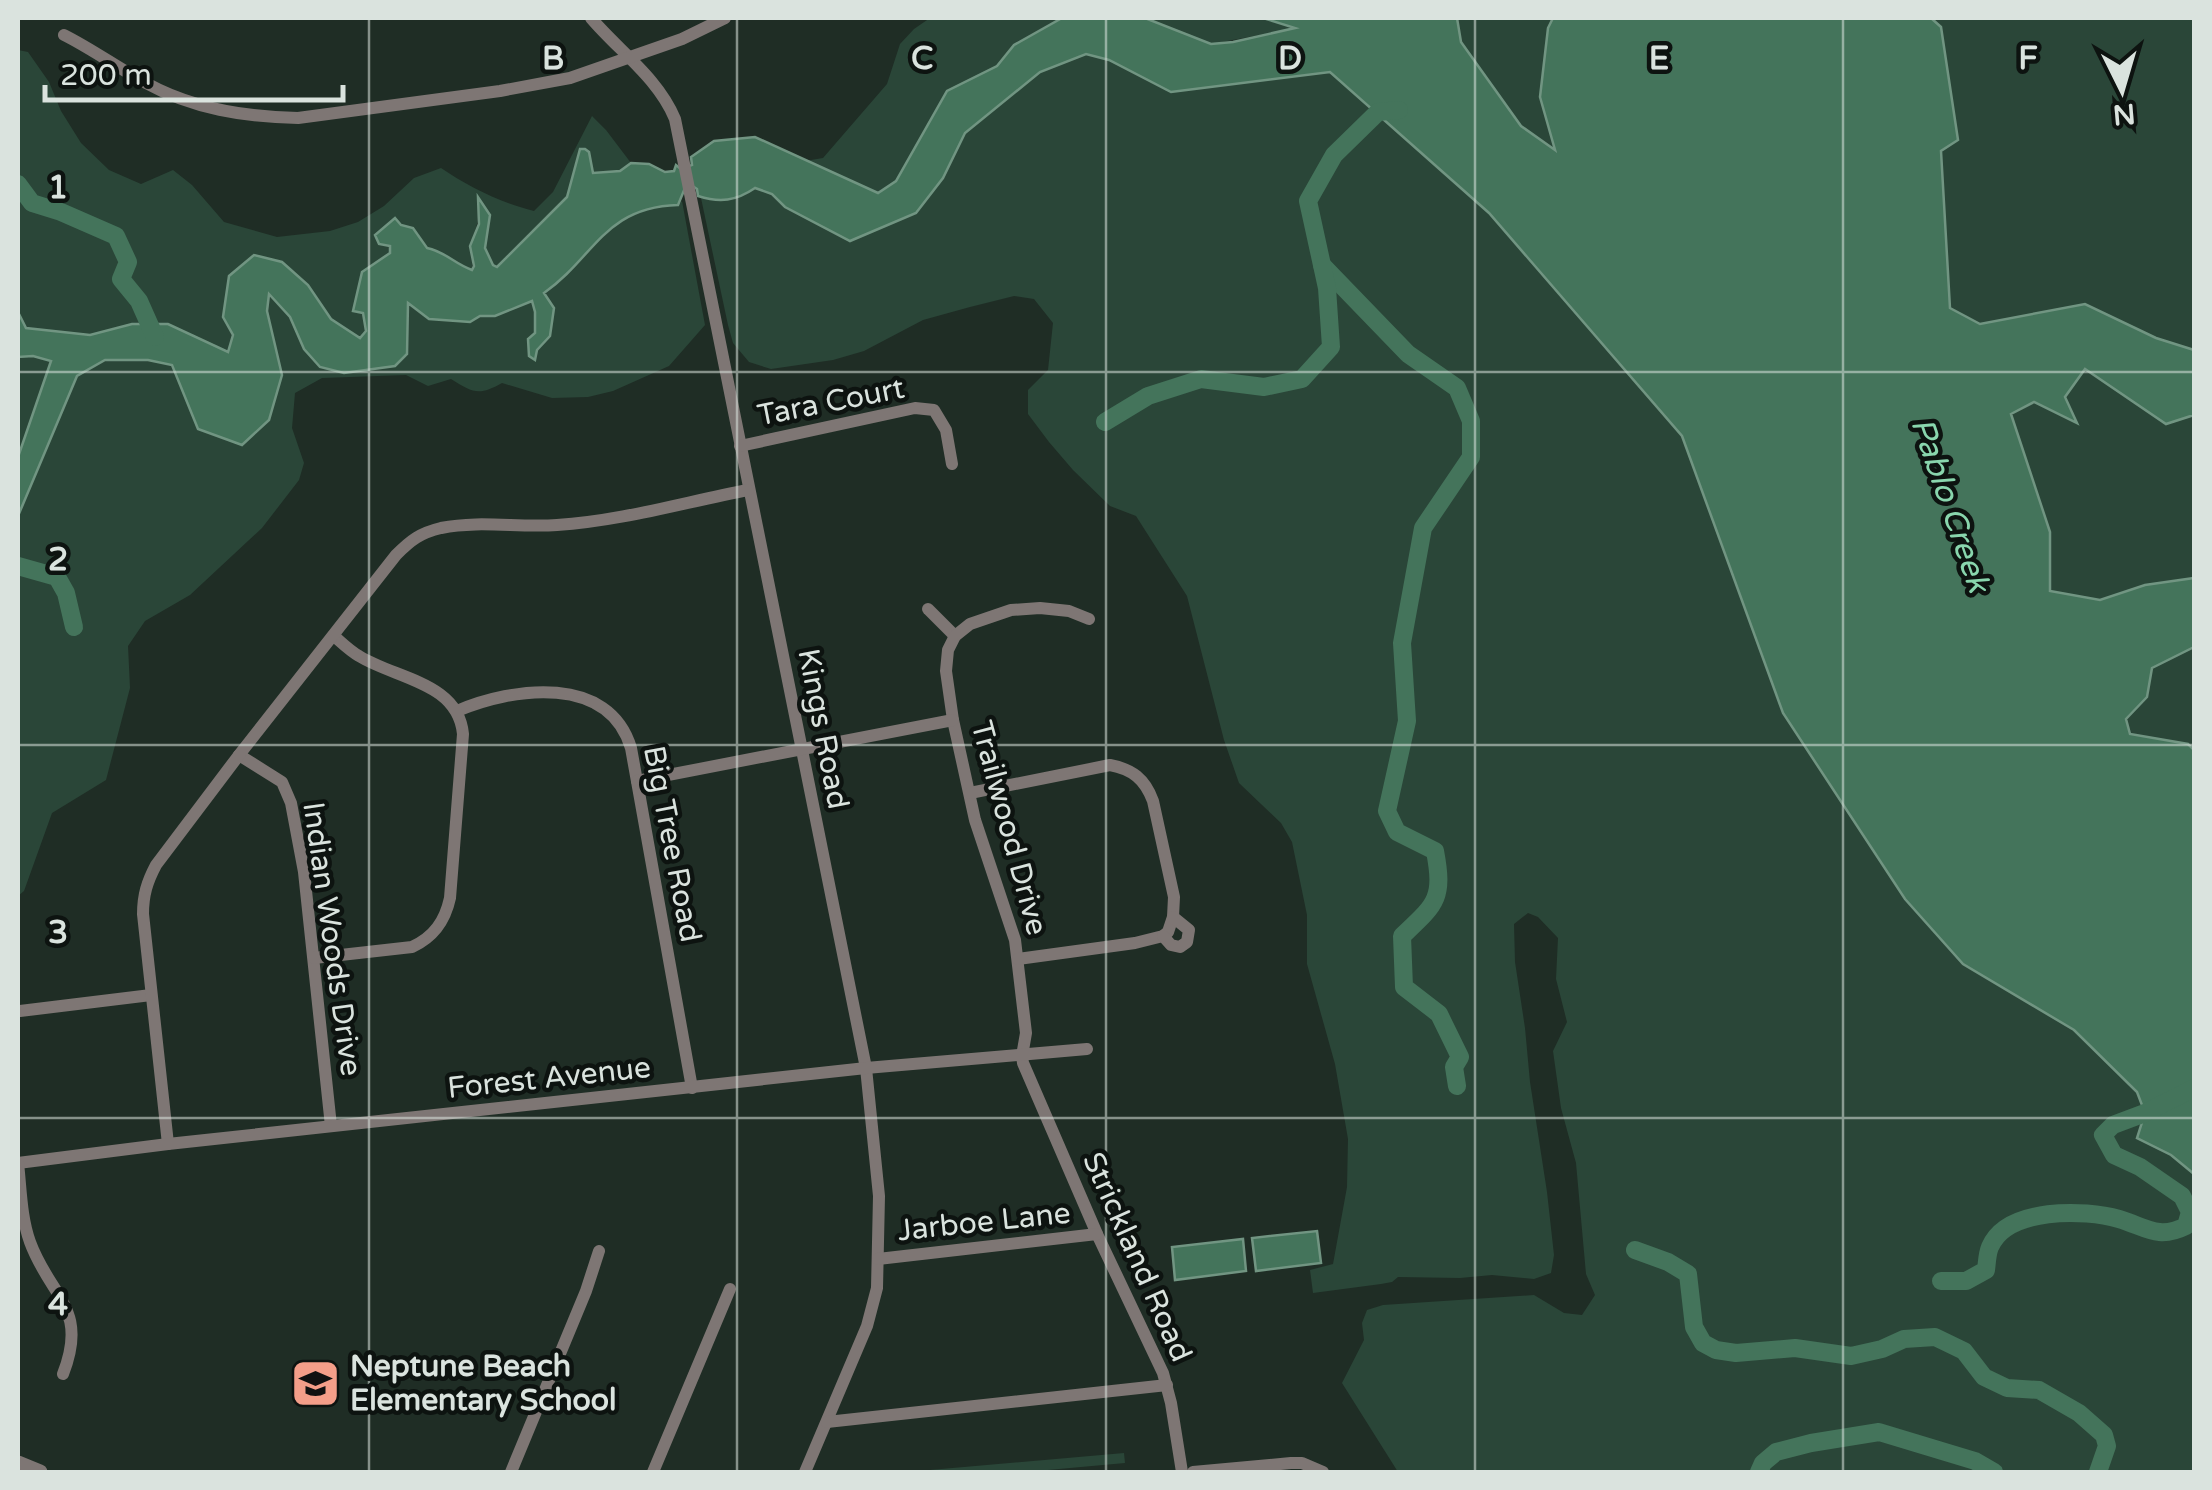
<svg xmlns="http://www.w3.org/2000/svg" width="2212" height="1490" viewBox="0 0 2212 1490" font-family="'Varela Round',sans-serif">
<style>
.green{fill:#2a4638}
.water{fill:#44745b;stroke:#719582;stroke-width:2.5}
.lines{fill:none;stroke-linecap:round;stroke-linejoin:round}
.river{stroke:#44745b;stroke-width:18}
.minor{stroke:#7e7674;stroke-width:12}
.tertiary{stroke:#7e7674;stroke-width:15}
.grid{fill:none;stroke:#dae3de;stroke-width:2.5;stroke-opacity:0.55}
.labels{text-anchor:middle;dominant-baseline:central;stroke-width:9;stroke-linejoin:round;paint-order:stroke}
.street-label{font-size:30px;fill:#dae3de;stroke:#0d1310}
.poi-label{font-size:30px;font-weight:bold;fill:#dae3de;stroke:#0d1310;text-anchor:start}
.water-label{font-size:32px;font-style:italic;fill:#89d6ad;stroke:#0d1310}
.grid-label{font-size:32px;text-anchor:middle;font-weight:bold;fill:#dae3de;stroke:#0d1310;stroke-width:9;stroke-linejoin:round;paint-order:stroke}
</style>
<rect width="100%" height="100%" fill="#1f2d25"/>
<!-- green -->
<g class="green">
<polygon points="930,18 1062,18 1014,45 997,66 947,91 896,181 878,193 805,161 823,158 887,84 900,44 914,29"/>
<polygon points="1145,18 1263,18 1298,28 1211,44"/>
<polygon points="1457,18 1553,18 1548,28 1556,152 1521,126 1461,42"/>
<polygon points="1931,18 2194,18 2194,350 2156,338 2085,304 1980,324 1950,308"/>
<path d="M18,50L28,52L49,82L61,111L81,143L109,170L141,184L173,170L192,185L224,222L277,237L330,231L358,222L384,206L414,178L441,168C469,187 501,203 534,211L553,192L592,116L606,130L631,163L620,171L593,173L578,153L567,197L497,267L493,265L485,248L490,215L478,211C479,227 473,231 471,245C470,253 473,262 472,270C453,263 446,252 426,248L413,228L401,225L395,219L390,253L354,311L363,313L366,331L359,338L331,319L308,285L282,262L233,335L229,352L168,324H132L90,335L25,328L18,312Z"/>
<path d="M1086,54L1109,60L1171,92L1330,72L1489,213L1682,436L1783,713L1905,899L1963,964L2074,1030L2137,1092L2145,1113L2138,1138L2171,1155L2194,1174V1472H1398L1342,1383L1364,1340L1362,1323L1367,1310L1383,1305L1534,1295L1564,1313L1582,1315L1595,1295L1586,1274L1576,1163L1561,1108L1553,1051L1567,1022L1556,979L1558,938L1538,917L1528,913L1514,924L1515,962L1525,1028L1530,1082L1547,1192L1554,1255L1551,1273L1534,1279L1492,1275L1460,1278L1398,1277L1392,1282L1381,1284L1313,1293L1310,1270L1333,1264L1347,1187L1348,1139L1335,1064L1307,964V915L1292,842L1281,823L1239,783L1224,740L1187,596L1136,516L1110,506L1073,470L1049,442L1028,414V390L1048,370L1053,323L1034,299L1014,296L970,307L923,320L864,351L833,360L771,369L749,362L733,343L728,325L701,198C722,202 737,200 755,188L772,194L785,207L851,241L943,178L965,133L1040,72Z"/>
<path d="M682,201L705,325L669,366L613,391L588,397L552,398L502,383C479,396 473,393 451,379L428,386L406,375L322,378L295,393L292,428L304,463L299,480L262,528L190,595L145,621L128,646L130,688L106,780L52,813L24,891L18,896V516L77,376L105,360H148L172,365L198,429L282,375L267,311L269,293L290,317L304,349L395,366L407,354L408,302L480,316H495L533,300L535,312V333L528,339L537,350L550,336L544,293C594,257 605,207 678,205Z"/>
<polygon points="33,356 52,361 18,457 18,357"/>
<polygon points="2085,369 2166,424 2194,414 2194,578 2145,585 2100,600 2050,591 2050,532 2011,413 2034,402 2076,421 2065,397"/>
<polygon points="2194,647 2194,750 2188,744 2130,734 2126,719 2147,697 2152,668"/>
<polygon points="1124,1453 1125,1463 1026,1472 907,1472"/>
</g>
<!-- water -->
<g class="water">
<path d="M1062,18H1145L1211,44L1233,42L1295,28L1263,18H1457L1461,42L1521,126L1555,150L1540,97L1548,28L1553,18H1931L1941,27L1958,140L1941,151L1950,308L1980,324L2085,304L2156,338L2194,350V415L2166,424L2085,369L2065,397L2077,423L2034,402L2011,414L2050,532V591L2100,600L2145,585L2194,578V647L2152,668L2147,697L2126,719L2130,734L2188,744L2194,750V1174L2171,1155L2137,1138L2145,1113L2137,1092L2074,1030L1963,964L1905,899L1783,713L1682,436L1489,213L1330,72L1171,92L1109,60L1086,54L1040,72L965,133L943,178L916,213L850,241L785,207L772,194L755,188C736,201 720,203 698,196L697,189L694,187L685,188L678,205C604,207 595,257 544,293L554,308L550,336L537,350L535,360L529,356L528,339L535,333V312L532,301L495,316H480L470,322L429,319L408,303L407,354L395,366L344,373L320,367L304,349L290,317L269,294L267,311L282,375L269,420L242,445L198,429L172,365L148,360H105L77,376L18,516V457L51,361L33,356L18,357V312L26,328L90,335L132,324H168L228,352L233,335L223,317L229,276L254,255L282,262L308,285L331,319L360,338L366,331L363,313L353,311L362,272L390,253V246L379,244L375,235L395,218L401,225L413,228L427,248C446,252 453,263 472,270L474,266L470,246L479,224L478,197L490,215L485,248L493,265L497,267L567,197L580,149H585L589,152L593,173L620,171L631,163L649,164L665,172L674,171L676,165L681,169L692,165L691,157L714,141L755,137L878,193L896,181L947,91L997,66L1014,45Z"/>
<polygon points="1317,1231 1321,1263 1256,1271 1252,1238"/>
<polygon points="1243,1239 1246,1271 1175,1280 1172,1247"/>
</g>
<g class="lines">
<!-- river -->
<g class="river">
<polyline points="18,184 32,203 61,212 116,236 128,262 121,279 139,301 155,337"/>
<path d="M1322,265L1408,354L1457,388L1471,421V457L1423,528L1402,643L1407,721L1387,811L1397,832L1435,851C1444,899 1436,904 1402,936L1404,987L1439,1014L1460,1057L1454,1067L1457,1086"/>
<polyline points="1105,422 1148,396 1201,379 1264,387 1302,379 1331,347 1327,288 1308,201 1334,155 1378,112 1399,110"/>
<polyline points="18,566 57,577 66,593 74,627"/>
<polyline points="1635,1250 1668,1262 1688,1274 1694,1327 1703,1343 1716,1350 1736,1353 1795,1348 1851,1356 1882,1349 1904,1339 1935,1337 1964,1351 1984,1377 2007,1388 2039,1390 2079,1413 2104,1435 2107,1446 2098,1472"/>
<path d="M1941,1281H1966L1986,1270C1987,1263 1987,1254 1990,1247C2007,1207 2085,1209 2119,1219C2146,1227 2158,1240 2186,1226L2190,1212L2182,1196L2140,1167L2114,1155L2103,1135L2113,1125L2145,1113L2194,1088"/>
<polyline points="1759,1472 1763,1463 1776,1452 1811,1443 1879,1432 1975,1461 1994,1472"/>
</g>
<!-- minor -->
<g class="minor">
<path d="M591,18C619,51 658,78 675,119L866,1068L879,1196L877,1288L867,1326L805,1472"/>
<path d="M64,35C92,49 118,68 146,83C193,109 245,117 298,118L500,91L570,78L682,39L725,18"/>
<polyline points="740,446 915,408 934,410 946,430 952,464"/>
<polyline points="928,609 955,636"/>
<polyline points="1089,619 1069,611 1040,608 1011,610 970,624 955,636 948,650 946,671 953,720 975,820 1015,940 1026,1033 1022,1056 1023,1063 1097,1234 1163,1373 1171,1403 1182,1472"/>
<path d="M457,711C513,687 609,674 631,748L692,1088"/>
<polyline points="239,755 282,782 291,803 304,872 331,1126"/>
<polyline points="637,781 953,720"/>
<path d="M970,793L1110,765C1132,769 1145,779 1153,801L1174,897L1173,917L1168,932L1163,936L1135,943L1018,959"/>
<polyline points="1163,936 1171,945 1180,947 1187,942 1189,930 1173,917"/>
<path d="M314,958L412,947C434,937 445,921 450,898L463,734C458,682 396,679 359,656C350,651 342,643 334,636"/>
<polyline points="20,1011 151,995"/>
<path d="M168,1144L143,914C143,895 147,882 156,865L239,755L396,555C411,540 420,533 441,528C480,520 519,528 557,525C621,521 685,502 748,490"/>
<polyline points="18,1163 168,1144 866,1068 1087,1049"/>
<path d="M18,1163C21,1189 21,1217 30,1242C50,1297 89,1308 63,1374"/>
<polyline points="878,1259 1097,1234"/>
<polyline points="827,1422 1167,1385"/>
<polyline points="511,1472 586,1291 599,1251"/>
<polyline points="653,1472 730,1289"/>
<polyline points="1193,1472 1291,1463 1302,1463 1323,1472"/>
</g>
<!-- tertiary -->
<polyline class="tertiary" points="18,1463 40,1472"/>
</g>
<!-- grid -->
<path class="grid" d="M369,18V1472M737,18V1472M1106,18V1472M1475,18V1472M1843,18V1472M18,372H2194M18,745H2194M18,1118H2194"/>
<!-- icons -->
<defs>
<symbol id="school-square" viewBox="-11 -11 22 22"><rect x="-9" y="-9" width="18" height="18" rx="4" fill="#f49e89" stroke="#0d1310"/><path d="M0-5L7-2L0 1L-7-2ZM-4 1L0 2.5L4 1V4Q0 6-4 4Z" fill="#111"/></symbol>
</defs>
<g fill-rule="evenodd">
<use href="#school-square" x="288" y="1356" width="55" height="55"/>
</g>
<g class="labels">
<!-- street labels -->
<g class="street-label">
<text transform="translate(831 402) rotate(-11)">Tara Court</text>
<text transform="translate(823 729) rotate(79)">Kings Road</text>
<text transform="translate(1009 828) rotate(75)">Trailwood Drive</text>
<text transform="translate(672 844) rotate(79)">Big Tree Road</text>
<text transform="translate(332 939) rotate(82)">Indian Woods Drive</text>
<text transform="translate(549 1078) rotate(-6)">Forest Avenue</text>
<text transform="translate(984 1222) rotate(-6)">Jarboe Lane</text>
<text transform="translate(1137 1257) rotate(66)">Strickland Road</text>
</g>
<!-- poi labels -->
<g class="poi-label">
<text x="350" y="1366">Neptune Beach<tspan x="350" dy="34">Elementary School</tspan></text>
</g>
<!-- water labels -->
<g class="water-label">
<text transform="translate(1950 505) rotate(71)">Pablo Creek</text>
</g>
</g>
<g class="grid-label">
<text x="553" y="69">B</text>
<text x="922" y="69">C</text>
<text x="1290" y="69">D</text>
<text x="1659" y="69">E</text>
<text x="2028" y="69">F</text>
<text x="58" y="198">1</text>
<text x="58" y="570">2</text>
<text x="58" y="943">3</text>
<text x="58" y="1315">4</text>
</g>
<!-- border -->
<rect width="2212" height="1490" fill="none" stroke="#dae3de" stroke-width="40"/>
<!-- north arrow -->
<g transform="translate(2122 90) rotate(175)" stroke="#0d1310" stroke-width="8" paint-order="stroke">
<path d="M0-8L18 38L0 25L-18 38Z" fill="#dae3de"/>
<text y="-15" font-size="28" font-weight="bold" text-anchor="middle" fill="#dae3de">N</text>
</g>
<!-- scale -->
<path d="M45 85v15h298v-15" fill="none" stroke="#dae3de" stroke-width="5"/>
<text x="60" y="85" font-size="30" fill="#dae3de" stroke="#0d1310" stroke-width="8" paint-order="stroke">200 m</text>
</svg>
